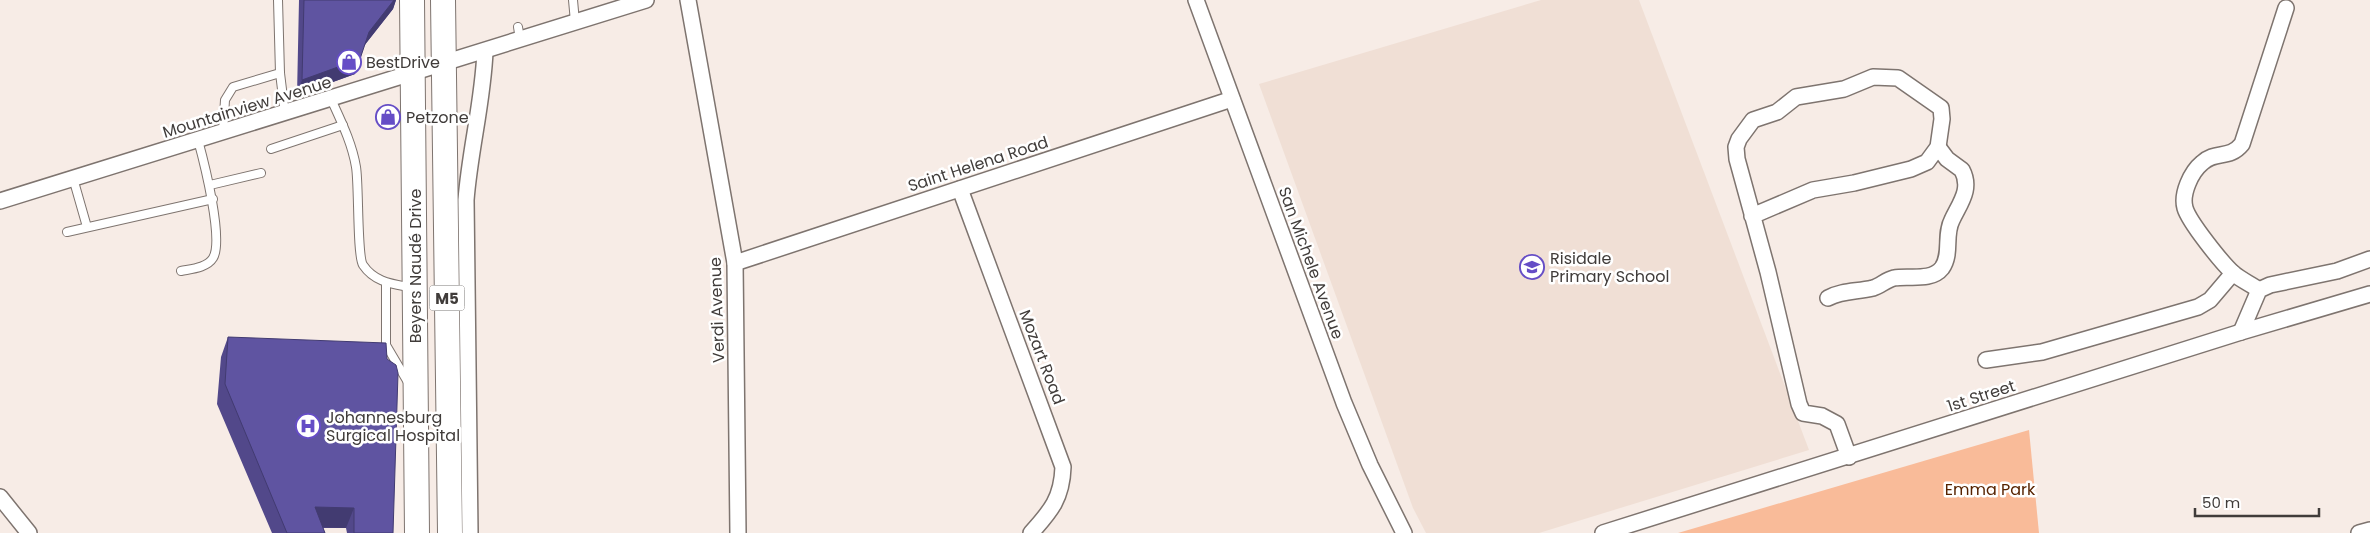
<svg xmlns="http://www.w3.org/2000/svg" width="2370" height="533" viewBox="0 0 2370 533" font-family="Poppins,sans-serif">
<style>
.built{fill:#f0dfd5}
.green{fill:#f9bb99}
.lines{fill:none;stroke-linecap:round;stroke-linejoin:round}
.lane-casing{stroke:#7e746f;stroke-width:10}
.street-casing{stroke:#7e746f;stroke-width:18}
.primary-casing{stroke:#7e746f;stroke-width:26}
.lane{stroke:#fff;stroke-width:8}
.street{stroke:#fff;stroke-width:15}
.primary{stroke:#fff;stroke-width:24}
.wall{fill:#52488a}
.shaded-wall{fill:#423b71}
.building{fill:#5f54a1;stroke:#423b71}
.labels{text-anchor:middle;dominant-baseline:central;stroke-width:5;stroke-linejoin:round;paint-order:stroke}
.shield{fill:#fff;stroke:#797675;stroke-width:1}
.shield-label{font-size:15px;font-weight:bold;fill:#403c3a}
.poi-label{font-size:16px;fill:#403c3a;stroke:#fff;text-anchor:start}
.street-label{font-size:16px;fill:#403c3a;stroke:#fff}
.park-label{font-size:16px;fill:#572300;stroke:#fff}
</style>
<rect width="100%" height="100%" fill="#f7ece6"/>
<!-- built -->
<polygon class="built" points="1541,0 1639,0 1809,450 1539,533 1426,533 1413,508 1259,84"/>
<!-- green -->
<polygon class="green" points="2029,430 2039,533 1678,533"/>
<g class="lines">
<defs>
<g id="lane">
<polyline points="278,0 280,73 285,114"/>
<polyline points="573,0 575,22"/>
<polyline points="518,27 520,39"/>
<path d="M331,99C341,121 352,143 356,167C359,184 357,256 363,265C375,283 394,284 413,288"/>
<polyline points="223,132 225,100 233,87 280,73"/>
<polyline points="271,149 343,125"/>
<polyline points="73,178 87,227"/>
<polyline points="210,185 261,173"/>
<polyline points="67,232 213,199"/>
<path d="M181,271C190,269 207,268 213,258C224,240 204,162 198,140"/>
<polyline points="386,283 386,345 409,384"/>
</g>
<g id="street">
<polyline points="688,0 735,263 738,533"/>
<polyline points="1196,0 1344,403 1370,465 1404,533"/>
<path d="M960,189L1063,467C1062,498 1051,511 1031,533"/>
<polyline points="0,201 646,0"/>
<polyline points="1752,216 1813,190 1854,183 1911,169 1927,162 1938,147 1942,119 1941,108 1898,78 1873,77 1844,89 1796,97 1777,112 1753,120 1739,139 1736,147 1737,159 1768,272 1799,404 1803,413 1822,416 1837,424 1849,457"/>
<polyline points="735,263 1232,99"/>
<path d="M2259,290C2251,284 2241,280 2233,273C2222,263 2189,222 2185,208C2181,194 2191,172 2202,163C2216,150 2229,160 2242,144L2286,8"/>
<path d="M1828,298C1843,290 1857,292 1873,288C1880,286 1886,280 1894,278C1908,275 1931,282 1942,268C1952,254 1944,235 1952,220C1960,203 1972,189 1962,170L1947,159L1938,147"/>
<polyline points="2241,332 2259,290 2270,285 2337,271 2370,259"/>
<polyline points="1986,360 2042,352 2198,307 2210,300 2233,273"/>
<polyline points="0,497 29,533"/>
<path d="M470,533L466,200C470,149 483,102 485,51"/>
<polyline points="1603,533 2241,332 2370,294"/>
<polyline points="2359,533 2370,530"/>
</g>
<g id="primary">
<polyline points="412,0 417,533"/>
<polyline points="443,0 450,533"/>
</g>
</defs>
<!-- lane casing -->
<use href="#lane" class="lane-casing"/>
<!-- street casing -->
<use href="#street" class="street-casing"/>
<!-- primary casing -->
<use href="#primary" class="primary-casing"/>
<!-- lane -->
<use href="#lane" class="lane"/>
<!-- street -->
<use href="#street" class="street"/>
<!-- primary -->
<use href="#primary" class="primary"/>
</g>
<!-- wall -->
<g class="wall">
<polygon points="299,0 396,0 393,9 364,46 355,74 297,95"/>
<polygon points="228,337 387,359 393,533 347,533 346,528 323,528 325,533 272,533 217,404 221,357"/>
</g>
<!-- shaded-wall -->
<g class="shaded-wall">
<polygon points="394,0 396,0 393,9 363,47 369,32"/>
<polygon points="360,59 355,74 297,95 302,80"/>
<polygon points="315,507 354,508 346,528 307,527"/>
</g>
<!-- building -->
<g class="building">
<polygon points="304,0 394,0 369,32 360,59 302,80"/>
<polygon points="228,337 386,343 387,359 396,365 398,373 393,533 354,533 354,508 315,507 325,533 287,533 225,384"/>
</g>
<!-- icons -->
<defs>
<symbol id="shop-ring" viewBox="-11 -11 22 22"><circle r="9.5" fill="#fff" stroke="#654dc6" stroke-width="1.5"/><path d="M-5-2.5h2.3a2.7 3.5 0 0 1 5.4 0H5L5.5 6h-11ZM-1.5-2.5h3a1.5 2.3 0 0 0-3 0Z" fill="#654dc6"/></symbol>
<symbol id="school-ring" viewBox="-11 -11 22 22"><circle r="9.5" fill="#fff" stroke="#654dc6" stroke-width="1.5"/><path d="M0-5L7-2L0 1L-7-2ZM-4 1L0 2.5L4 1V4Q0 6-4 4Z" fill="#654dc6"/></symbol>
<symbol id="hospital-ring" viewBox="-11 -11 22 22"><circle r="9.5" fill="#fff" stroke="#654dc6" stroke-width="1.5"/><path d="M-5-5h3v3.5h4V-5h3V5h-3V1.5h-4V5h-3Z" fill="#654dc6"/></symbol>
</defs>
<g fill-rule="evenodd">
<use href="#shop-ring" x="335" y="48" width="28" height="28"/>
<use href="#shop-ring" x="374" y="103" width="28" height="28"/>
<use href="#school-ring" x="1518" y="253" width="28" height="28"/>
<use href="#hospital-ring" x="294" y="412" width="28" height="28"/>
</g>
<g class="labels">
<!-- shield labels -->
<rect class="shield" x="429.5" y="285.5" width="35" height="25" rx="4"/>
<g class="shield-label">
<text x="447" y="298">M5</text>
</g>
<!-- poi labels -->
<g class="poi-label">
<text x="366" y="62">BestDrive</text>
<text x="406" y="117">Petzone</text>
<text x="1550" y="258">Risidale<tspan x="1550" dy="18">Primary School</tspan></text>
<text x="326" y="417">Johannesburg<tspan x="326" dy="18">Surgical Hospital</tspan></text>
</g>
<!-- street labels -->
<g class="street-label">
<text transform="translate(247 107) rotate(-17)">Mountainview Avenue</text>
<text transform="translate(978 164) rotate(-18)">Saint Helena Road</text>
<text transform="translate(1311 263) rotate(70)">San Michele Avenue</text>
<text transform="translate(415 266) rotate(-90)">Beyers Naudé Drive</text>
<text transform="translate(717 310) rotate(-92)">Verdi Avenue</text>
<text transform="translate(1042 357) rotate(69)">Mozart Road</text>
<text transform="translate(1981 396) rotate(-18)">1st Street</text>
</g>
<!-- park labels -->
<g class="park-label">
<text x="1990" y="489">Emma Park</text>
</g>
</g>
<!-- scale -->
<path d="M2195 508v8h124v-8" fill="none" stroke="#403c3a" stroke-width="2.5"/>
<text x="2202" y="508" font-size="15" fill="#403c3a" stroke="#ffffff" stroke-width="4" paint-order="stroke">50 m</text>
</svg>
